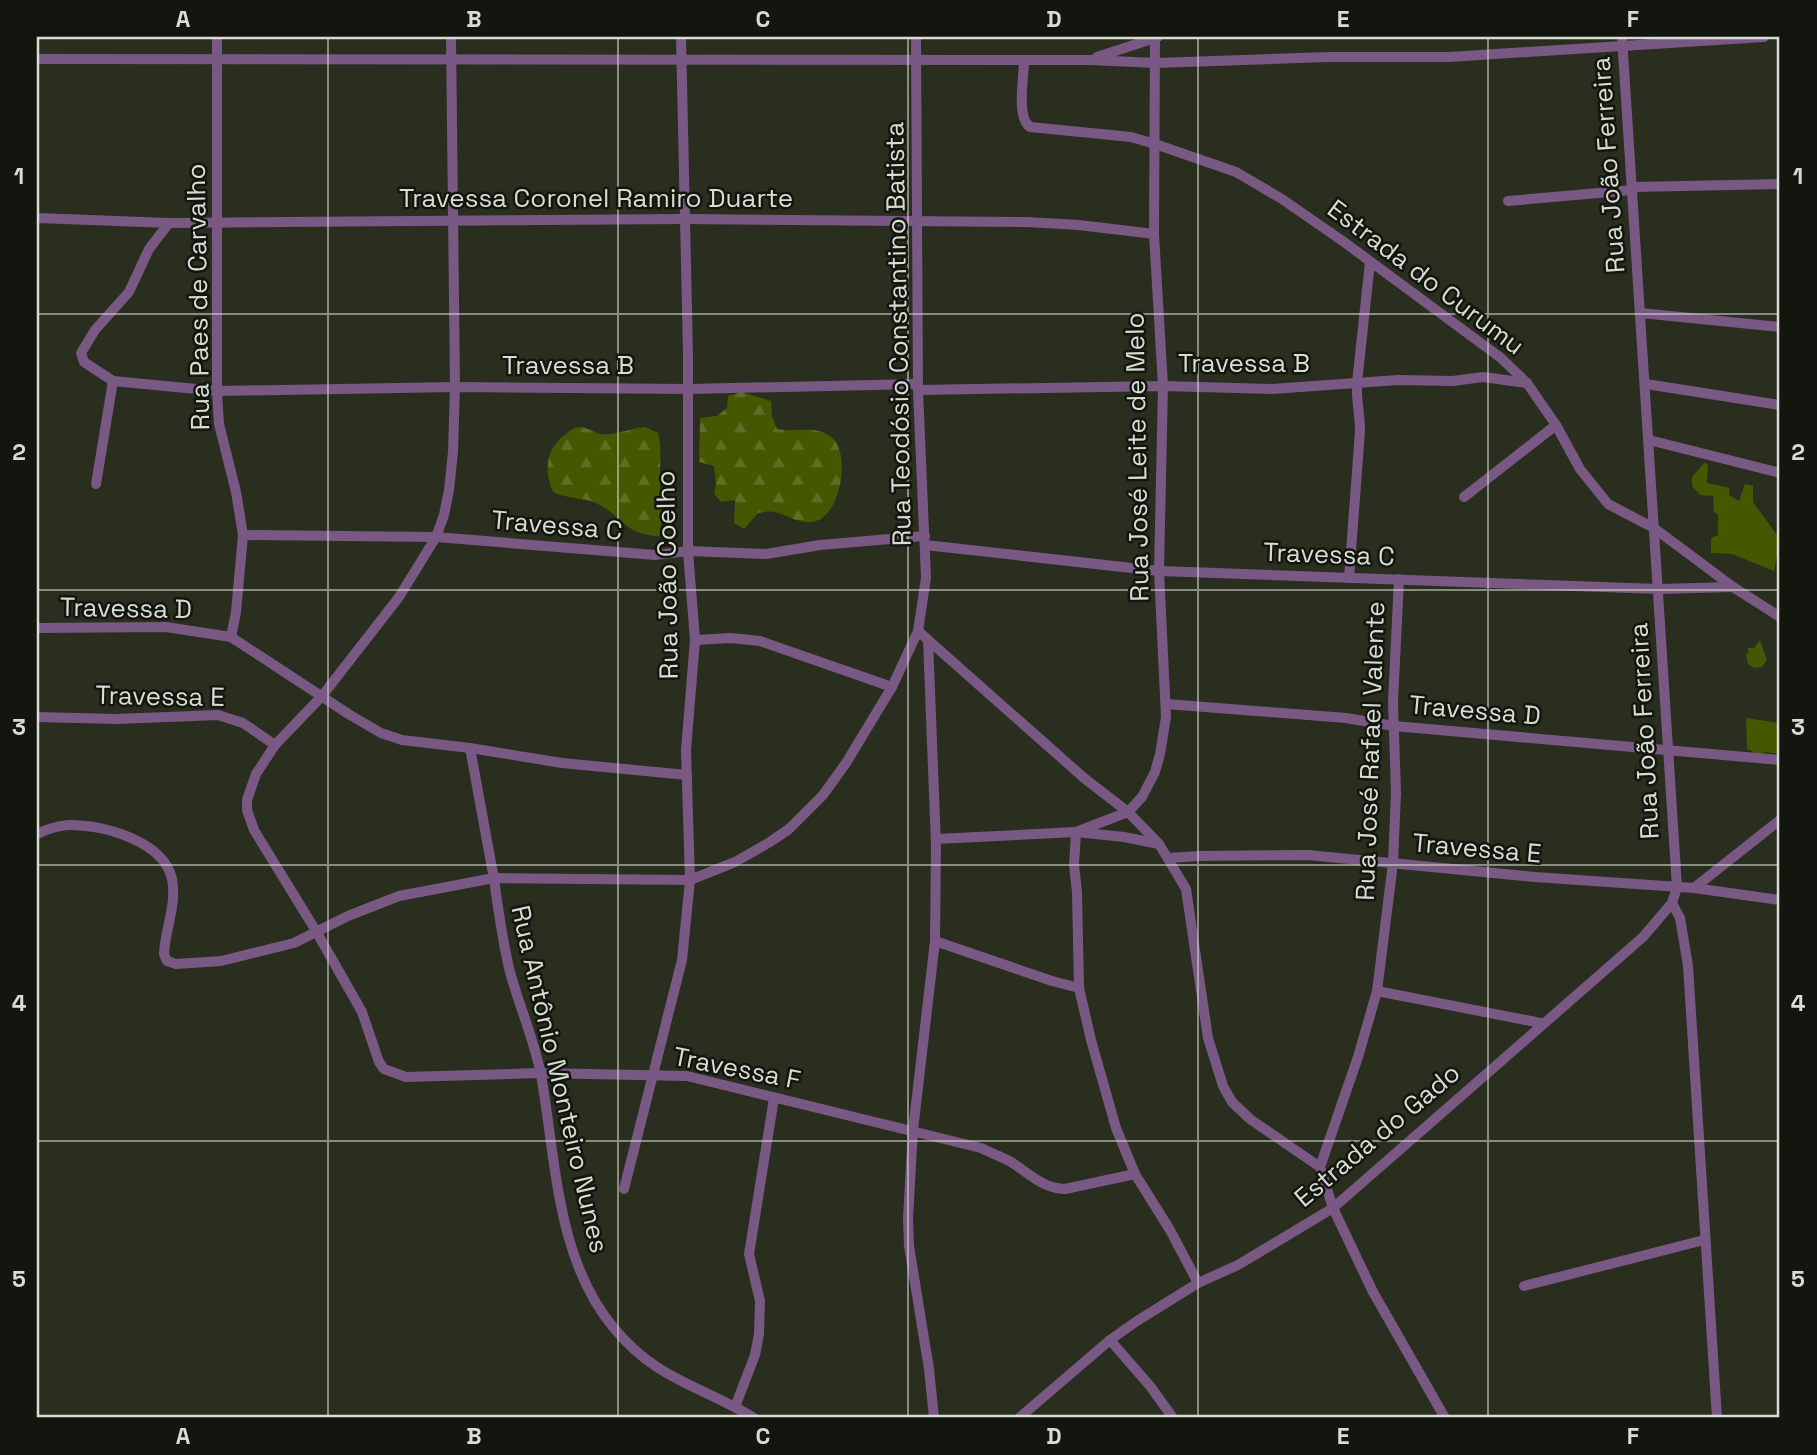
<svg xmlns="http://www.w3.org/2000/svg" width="1817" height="1455" viewBox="0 0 1817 1455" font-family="'Space Grotesk',sans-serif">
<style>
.green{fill:#445801}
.forest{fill:url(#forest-firs)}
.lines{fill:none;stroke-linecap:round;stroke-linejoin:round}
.minor{stroke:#795884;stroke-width:10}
.grid{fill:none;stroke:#d8dcd2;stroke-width:2;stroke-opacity:0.55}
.labels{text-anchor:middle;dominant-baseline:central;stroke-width:5;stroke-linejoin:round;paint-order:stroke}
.street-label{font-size:26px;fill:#d8dcd2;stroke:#13150f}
.neatline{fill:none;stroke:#d8dcd2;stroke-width:2.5}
.grid-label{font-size:23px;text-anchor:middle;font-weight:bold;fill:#d8dcd2}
</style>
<defs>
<pattern id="forest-firs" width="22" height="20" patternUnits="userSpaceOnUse" patternTransform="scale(1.75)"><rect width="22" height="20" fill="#445801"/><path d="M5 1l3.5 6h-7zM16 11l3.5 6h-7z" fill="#5e6f25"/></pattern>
</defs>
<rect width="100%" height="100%" fill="#292e1f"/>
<!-- green -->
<g class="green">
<polygon points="1705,462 1708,465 1707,483 1730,488 1729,495 1739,501 1745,484 1753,486 1753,502 1780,539 1774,571 1732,554 1711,553 1711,538 1718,535 1718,515 1714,512 1713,496 1700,495 1692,486 1692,477"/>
<polygon points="1760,640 1767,660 1762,667 1754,668 1748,664 1746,654 1749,652 1747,648 1754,648"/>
<polygon points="1746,718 1780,723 1780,754 1764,752 1762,757 1753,756 1752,751 1747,749"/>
</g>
<!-- forest -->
<g class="forest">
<path d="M742,392L771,401L772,416L777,429C795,433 814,425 830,436C852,451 841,514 816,521C801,526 787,514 774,512C769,511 763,512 758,513L744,529L734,523L735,500L721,502L714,494L716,484L714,466L699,462L700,418L717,416L727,408L728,396Z"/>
<path d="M645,427L658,433C662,448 660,462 660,478C660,498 664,517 659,536C624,535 623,516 596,503C582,497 567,499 553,492C544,470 545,449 566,434C567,433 573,428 575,428C585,425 592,432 601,434C614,436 631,428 645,427Z"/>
</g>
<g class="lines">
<!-- minor -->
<g class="minor">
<polyline points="217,37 217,391 219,424 236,492 243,535 236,612 231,637"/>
<path d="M451,37L455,387L453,452L449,490L444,515L436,537L399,597L322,696L275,745L256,774L247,800V810L254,830L316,931L362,1012L379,1062L384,1069L406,1077L540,1073L687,1076L981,1148C991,1153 1002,1157 1011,1162C1030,1174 1042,1188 1065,1189L1135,1174"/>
<polyline points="1097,57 1158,37"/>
<polyline points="37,59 1090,60 1156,63 1329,57 1449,57 1764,37"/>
<path d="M1024,61C1024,77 1016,117 1030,127L1131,137L1155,144L1236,172L1282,199L1344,242L1501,358L1527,383L1556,425L1580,469L1608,504L1654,528L1733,587L1780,617"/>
<polyline points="1633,187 1780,184"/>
<polyline points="1508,201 1633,190"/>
<polyline points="37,218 169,223 684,219 1027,222 1079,225 1154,234"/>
<polyline points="1641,313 1780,327"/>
<polyline points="113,381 217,391 455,387 689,389 918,384"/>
<polyline points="113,381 84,362 81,353 95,330 129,292 149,249 169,223"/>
<polyline points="1646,384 1780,405"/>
<polyline points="918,390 1163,386 1272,389 1398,380 1453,381 1483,377 1527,383"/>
<polyline points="1649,440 1780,473"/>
<polyline points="96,484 113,381"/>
<polyline points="1464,497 1556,425"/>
<polyline points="243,535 436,537 655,555 688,551 766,554 820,545 925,536"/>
<polyline points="925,545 1159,571 1659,589 1733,587"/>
<path d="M1349,578L1360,431C1360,414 1356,400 1357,383L1370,262"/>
<polyline points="37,628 166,627 231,637 350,715 381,733 402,740 470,748 562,763 687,775"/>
<polyline points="918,631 1084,778 1128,812 1159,844 1186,889 1208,1038 1223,1086 1232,1102 1250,1119 1320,1167 1333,1208 1373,1292 1445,1418"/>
<polyline points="695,640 731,638 760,641 892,687"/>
<polyline points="928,640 936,845 935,941 913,1130 908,1218 909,1246 929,1369 934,1418"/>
<polyline points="1166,704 1346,718 1394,726 1780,760"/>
<polyline points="37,717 116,719 218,715 243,723 275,745"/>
<path d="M470,748C478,792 486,835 494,879C498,908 502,938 509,968C518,1004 534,1038 541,1075C556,1159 556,1258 613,1327C656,1380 700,1385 754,1418"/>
<polyline points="1076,832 1128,812 1142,797 1155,772 1160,754 1166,717 1159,571 1163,386 1154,234 1155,37"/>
<polyline points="1076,832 1074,865 1077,892 1079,988 1091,1040 1116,1128 1135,1174 1170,1230 1198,1283"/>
<path d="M37,834C47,829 57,826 68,825C102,824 164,841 172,879C177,905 165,929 164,954L167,961L176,964L221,961L294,943L348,916L399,896L494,878L690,880L735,862L770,842L789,829L823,795L846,763L892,687L918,631L926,578L918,390L916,37"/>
<polyline points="936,839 1076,832 1124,837 1159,844"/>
<polyline points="1168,858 1199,856 1308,855 1535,877 1694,888 1780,900"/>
<polyline points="1694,888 1780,820"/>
<polyline points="1672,903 1680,918 1688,966 1717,1418"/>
<polyline points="935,941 1052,981 1079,988"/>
<polyline points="1377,991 1541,1023"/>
<polyline points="1320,1167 1358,1057 1377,991 1393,863 1396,793 1393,702 1399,579"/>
<polyline points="624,1189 682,960 690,880 686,750 695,640 688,551 688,355 681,37"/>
<polyline points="1524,1286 1704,1240"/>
<polyline points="1110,1340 1150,1386 1173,1418"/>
<polyline points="735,1407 755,1355 759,1334 760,1301 749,1254 774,1098"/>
<polyline points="1019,1418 1110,1340 1137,1321 1198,1283 1238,1265 1333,1208 1643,937 1672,903 1677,887 1622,37"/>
</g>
</g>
<!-- grid -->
<path class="grid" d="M328,37V1418M618,37V1418M908,37V1418M1198,37V1418M1488,37V1418M37,314H1780M37,590H1780M37,865H1780M37,1141H1780"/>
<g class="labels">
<!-- street labels -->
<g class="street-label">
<text transform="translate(1608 165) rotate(-94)">Rua João Ferreira</text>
<text x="596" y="198">Travessa Coronel Ramiro Duarte</text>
<text transform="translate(1426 277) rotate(37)">Estrada do Curumu</text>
<text transform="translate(198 297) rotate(-91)">Rua Paes de Carvalho</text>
<text transform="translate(898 334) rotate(-91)">Rua Teodósio Constantino Batista</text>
<text x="1244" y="363">Travessa B</text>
<text x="568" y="365">Travessa B</text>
<text transform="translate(1137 457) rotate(-91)">Rua José Leite de Melo</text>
<text transform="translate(557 525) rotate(5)">Travessa C</text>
<text transform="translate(1329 554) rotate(2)">Travessa C</text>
<text transform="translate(667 575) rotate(-91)">Rua João Coelho</text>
<text transform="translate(126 608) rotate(1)">Travessa D</text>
<text transform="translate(160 696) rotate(1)">Travessa E</text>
<text transform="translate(1475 710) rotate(5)">Travessa D</text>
<text transform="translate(1644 731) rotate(-93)">Rua João Ferreira</text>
<text transform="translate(1370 751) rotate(-88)">Rua José Rafael Valente</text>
<text transform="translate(1477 848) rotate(5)">Travessa E</text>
<text transform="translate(737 1068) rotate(11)">Travessa F</text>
<text transform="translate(560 1079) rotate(77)">Rua Antônio Monteiro Nunes</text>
<text transform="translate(1377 1135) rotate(-40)">Estrada do Gado</text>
</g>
</g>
<!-- border -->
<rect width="1817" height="1455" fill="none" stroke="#13150f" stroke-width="77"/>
<rect x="38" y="38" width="1740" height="1378" class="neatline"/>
<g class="grid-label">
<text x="183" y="27">A</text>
<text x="474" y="27">B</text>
<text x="763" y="27">C</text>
<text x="1054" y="27">D</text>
<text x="1343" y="27">E</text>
<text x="1633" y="27">F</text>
<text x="19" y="184">1</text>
<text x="1798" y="184">1</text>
<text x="19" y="460">2</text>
<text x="1798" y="460">2</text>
<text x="19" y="735">3</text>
<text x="1798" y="735">3</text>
<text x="19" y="1011">4</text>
<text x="1798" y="1011">4</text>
<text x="19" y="1287">5</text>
<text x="1798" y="1287">5</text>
<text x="183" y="1444">A</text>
<text x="474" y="1444">B</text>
<text x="763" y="1444">C</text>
<text x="1054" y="1444">D</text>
<text x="1343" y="1444">E</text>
<text x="1633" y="1444">F</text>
</g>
</svg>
